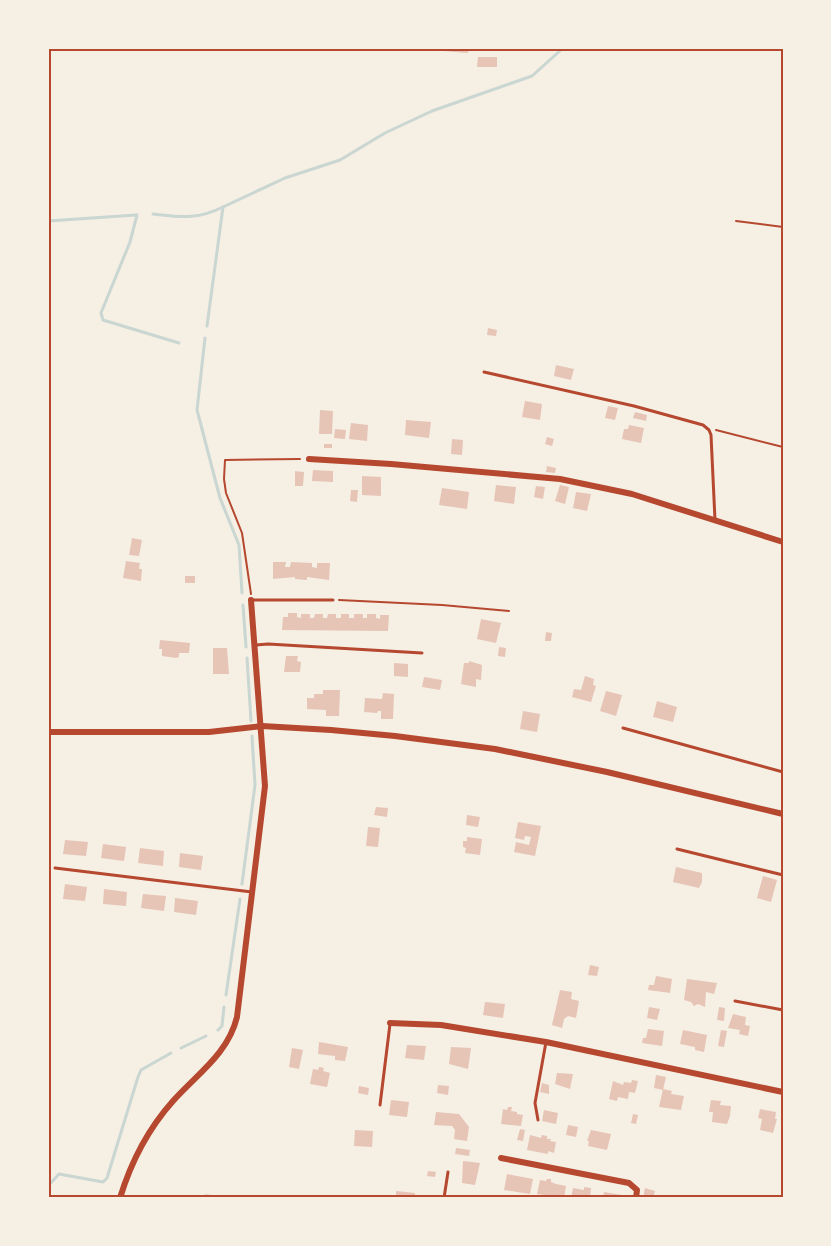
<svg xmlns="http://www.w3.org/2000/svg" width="831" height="1246" viewBox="0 0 831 1246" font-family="'Fira Sans',sans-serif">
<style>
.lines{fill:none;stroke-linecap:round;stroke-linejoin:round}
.stream{stroke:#c9d6d2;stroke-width:3}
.building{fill:#e6c5b7}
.path{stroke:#b5482f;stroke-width:2}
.service{stroke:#b5482f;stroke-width:3}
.minor{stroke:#b5482f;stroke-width:6}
.neatline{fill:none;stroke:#b5482f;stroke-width:2}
</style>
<rect width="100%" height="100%" fill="#f6efe4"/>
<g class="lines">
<!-- stream -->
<g class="stream">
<path d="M153,214C181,217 197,220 223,207"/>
<polyline points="137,215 130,242 101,313 103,320 179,343"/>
<polyline points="48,221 136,215"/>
<polyline points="207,326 223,207 285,178 340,160 385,133 432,111 532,76 563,48"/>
<polyline points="205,338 197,410 220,498 239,545 242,593"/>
<polyline points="243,605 246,647"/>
<polyline points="247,658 251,721"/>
<polyline points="242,884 255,785 252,736"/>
<polyline points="226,995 240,899"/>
<polyline points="218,1030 222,1026 224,1007"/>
<polyline points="181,1048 206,1036"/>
<polyline points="48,1186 59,1174 103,1182 107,1178 138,1077 141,1070 171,1053"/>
</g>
</g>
<!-- building -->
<g class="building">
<polygon points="430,48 469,48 468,53 430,50"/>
<polygon points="478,57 497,57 497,67 477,67"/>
<polygon points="488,328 497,330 496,336 487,335"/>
<polygon points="556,365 574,369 571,380 554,376"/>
<polygon points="525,401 542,404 540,420 522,417"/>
<polygon points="608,406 618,408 615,420 605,418"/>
<polygon points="320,410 333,411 332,434 319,434"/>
<polygon points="635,412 647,415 646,421 633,418"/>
<polygon points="406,420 431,422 429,438 405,435"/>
<polygon points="351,423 368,425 367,441 349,439"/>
<polygon points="629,425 644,428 641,443 622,439 624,429 628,429"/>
<polygon points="335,429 346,430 345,439 334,438"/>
<polygon points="547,437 554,439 552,446 545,444"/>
<polygon points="452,439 463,440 462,455 451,454"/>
<rect x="324" y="444" width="8" height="4"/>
<polygon points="547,466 556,468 555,473 546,472"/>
<polygon points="313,470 333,471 333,482 312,481"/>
<polygon points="295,471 304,472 303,486 295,486"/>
<polygon points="362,476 381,477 381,496 362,495"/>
<polygon points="496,485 516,487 514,504 494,501"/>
<polygon points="560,485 569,487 565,504 555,501"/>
<polygon points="536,486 545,487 543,499 534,497"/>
<polygon points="442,488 469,492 467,509 439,505"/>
<polygon points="351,490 358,490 357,502 350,501"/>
<polygon points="576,492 591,494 587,511 573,508"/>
<polygon points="132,538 142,540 139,556 129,555"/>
<polygon points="126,561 140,563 139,569 142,569 141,581 123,578"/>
<polygon points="273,562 286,562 285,567 290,567 291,562 312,563 312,567 317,568 317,563 330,563 329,580 307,577 307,580 295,579 295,577 273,579"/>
<rect x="185" y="576" width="10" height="7"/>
<polygon points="288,613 297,613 297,617 301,618 301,614 310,614 310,618 314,618 315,614 323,614 323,618 327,618 328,614 336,614 336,618 341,618 341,614 349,614 349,618 354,618 354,614 363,614 363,618 367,618 367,614 376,614 376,618 380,619 380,615 389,615 388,631 282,630 283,617 288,617"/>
<polygon points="481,619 501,623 496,643 477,639"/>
<polygon points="546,632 552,633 551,641 545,641"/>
<polygon points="160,640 190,643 189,653 179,653 179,657 176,658 162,656 162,649 159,649"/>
<polygon points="499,647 506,648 505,657 498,656"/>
<polygon points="213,648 227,648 229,674 213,674"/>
<polygon points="286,656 298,656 297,661 301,662 300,672 284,672"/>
<polygon points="469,661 482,665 481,680 476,679 476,687 461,684 464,663 469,663"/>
<polygon points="394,663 408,664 408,677 394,676"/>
<polygon points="585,676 594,679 593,685 596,686 591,702 572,697 574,689 581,690"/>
<polygon points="424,677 442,680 440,690 422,687"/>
<polygon points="323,690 340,690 339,716 326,716 326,710 307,709 307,698 314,698 314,694 323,694"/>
<polygon points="606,691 622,695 616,716 600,711"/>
<polygon points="383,693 394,694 393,719 381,719 381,711 378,711 377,713 364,712 365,698 382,699"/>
<polygon points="657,701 677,707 673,722 653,717"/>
<polygon points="523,711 540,714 537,732 520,729"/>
<polygon points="376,807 388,808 387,817 374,815"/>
<polygon points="467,815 480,817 478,827 466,825"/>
<polygon points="518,822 541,826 535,856 514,852 516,842 529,845 531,837 525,836 524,840 515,838"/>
<polygon points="368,827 380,828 378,847 366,846"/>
<polygon points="467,837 482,839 480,855 465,853 466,848 463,847 463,841 467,841"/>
<polygon points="65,840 88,842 86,856 63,854"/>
<polygon points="103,844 126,847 124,861 101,858"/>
<polygon points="140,848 164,851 163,866 138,863"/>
<polygon points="180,853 203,856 201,870 179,867"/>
<polygon points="676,867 702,873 702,882 699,888 673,882"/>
<polygon points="763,876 777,880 771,902 757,898"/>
<polygon points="65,884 87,887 85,901 63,899"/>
<polygon points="104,889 127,892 126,906 103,904"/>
<polygon points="143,894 166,896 164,911 141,908"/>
<polygon points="175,898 198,901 196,915 174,912"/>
<polygon points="590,965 599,967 597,976 588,975"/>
<polygon points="656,976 672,979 670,993 648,990 649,985 654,985"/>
<polygon points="687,979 717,983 714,994 706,992 705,1007 698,1004 694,1006 691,1002 684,1000"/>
<polygon points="560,990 572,992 571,999 579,1001 576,1018 568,1016 564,1019 562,1028 552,1025"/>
<polygon points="485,1002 505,1004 503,1018 483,1015"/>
<polygon points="649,1007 660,1009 657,1020 647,1018"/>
<polygon points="719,1007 725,1008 724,1021 717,1020"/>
<polygon points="733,1014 746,1017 745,1025 750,1026 748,1036 739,1034 740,1030 728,1028"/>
<polygon points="648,1029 664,1031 662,1046 642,1043 643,1038 646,1038"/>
<polygon points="683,1030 707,1035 704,1052 695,1050 695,1047 680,1044"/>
<polygon points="721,1030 727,1031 724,1047 718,1046"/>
<polygon points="319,1042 348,1047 345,1061 335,1060 335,1056 318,1054"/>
<polygon points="407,1045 426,1046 424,1060 405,1058"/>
<polygon points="451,1047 471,1048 468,1069 449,1064"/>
<polygon points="292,1048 303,1050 299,1069 289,1067"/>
<polygon points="319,1067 324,1068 323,1071 330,1073 327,1087 310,1084 313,1069 318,1070"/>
<polygon points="557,1073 573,1074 570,1089 555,1084"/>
<polygon points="656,1075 666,1077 663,1090 654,1088"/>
<polygon points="632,1080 638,1081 635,1093 629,1092 628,1099 618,1097 617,1101 609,1099 613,1081 623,1085 624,1082 631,1083"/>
<polygon points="542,1083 549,1085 549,1094 540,1092"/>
<polygon points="438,1085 449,1086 448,1095 437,1093"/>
<polygon points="359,1086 369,1088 368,1095 358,1093"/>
<polygon points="663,1089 672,1091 671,1094 684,1096 681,1110 659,1107"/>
<polygon points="391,1100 409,1102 407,1117 389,1115"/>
<polygon points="711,1100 721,1101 720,1105 731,1106 730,1116 727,1124 712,1122 713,1112 709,1112"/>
<polygon points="508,1107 512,1107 511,1111 517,1112 517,1114 523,1115 521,1126 501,1124 503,1109 507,1110"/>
<polygon points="760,1109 776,1112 775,1119 777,1119 773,1133 760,1130 762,1119 758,1118"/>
<polygon points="544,1110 558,1113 556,1124 542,1121"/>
<polygon points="436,1112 459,1114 469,1127 467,1141 454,1139 455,1130 452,1126 434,1125"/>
<polygon points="633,1114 638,1115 636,1124 631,1123"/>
<polygon points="568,1125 578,1127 576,1137 566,1135"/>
<polygon points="520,1129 525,1130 523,1141 517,1140"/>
<polygon points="355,1130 373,1131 372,1147 354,1146"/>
<polygon points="591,1130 611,1134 607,1150 588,1146 589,1141 587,1141"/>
<polygon points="530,1135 541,1138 542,1135 547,1136 547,1139 551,1139 550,1141 556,1142 554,1153 548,1151 548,1154 527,1150"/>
<polygon points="456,1148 470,1150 469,1156 455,1154"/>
<polygon points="463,1161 480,1163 475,1185 462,1183"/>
<polygon points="428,1171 436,1172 435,1177 427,1176"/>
<polygon points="507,1174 533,1179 530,1194 504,1190"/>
<polygon points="547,1179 551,1179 551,1182 556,1184 566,1186 564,1198 537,1194 540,1180 546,1181"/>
<polygon points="584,1187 591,1188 590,1198 571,1198 573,1188 584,1190"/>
<polygon points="645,1188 655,1191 653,1198 643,1198"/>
<polygon points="396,1191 415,1193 415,1198 396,1198"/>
<polygon points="604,1192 622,1195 622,1198 603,1198"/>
<polygon points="205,1194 224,1197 224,1198 205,1198"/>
</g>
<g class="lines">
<!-- path -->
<g class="path">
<polyline points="736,221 783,227"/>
<polyline points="716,430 783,447"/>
<polyline points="251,594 242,533 226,493 224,479 225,460 300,459"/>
<polyline points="339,600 442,605 509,611"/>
</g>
<!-- service -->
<g class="service">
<polyline points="484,372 634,406 703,425 709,430 711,435 715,520"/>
<polyline points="251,600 333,600"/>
<polyline points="256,645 268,644 422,653"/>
<polyline points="623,728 783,772"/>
<polyline points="677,849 783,875"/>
<polyline points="55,868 252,892"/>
<polyline points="735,1001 783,1010"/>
<polyline points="380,1105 390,1024"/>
<polyline points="538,1120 535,1103 546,1042"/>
<polyline points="444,1198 448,1172"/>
</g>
<!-- minor -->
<g class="minor">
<polyline points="309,459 391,464 560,479 632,494 783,542"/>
<polyline points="48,732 209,732 262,726 331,730 395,736 495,749 607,772 783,814"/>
<polyline points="390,1023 441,1025 546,1042 783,1092"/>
<polyline points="501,1158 629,1183 637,1190 636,1198"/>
<path d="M120,1198C131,1162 148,1129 173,1101C197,1074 228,1054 237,1017L265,786L251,600"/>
</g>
</g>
<!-- border -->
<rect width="831" height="1246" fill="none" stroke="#f6efe4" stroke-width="99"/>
<rect x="50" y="50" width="732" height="1146" class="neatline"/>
</svg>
